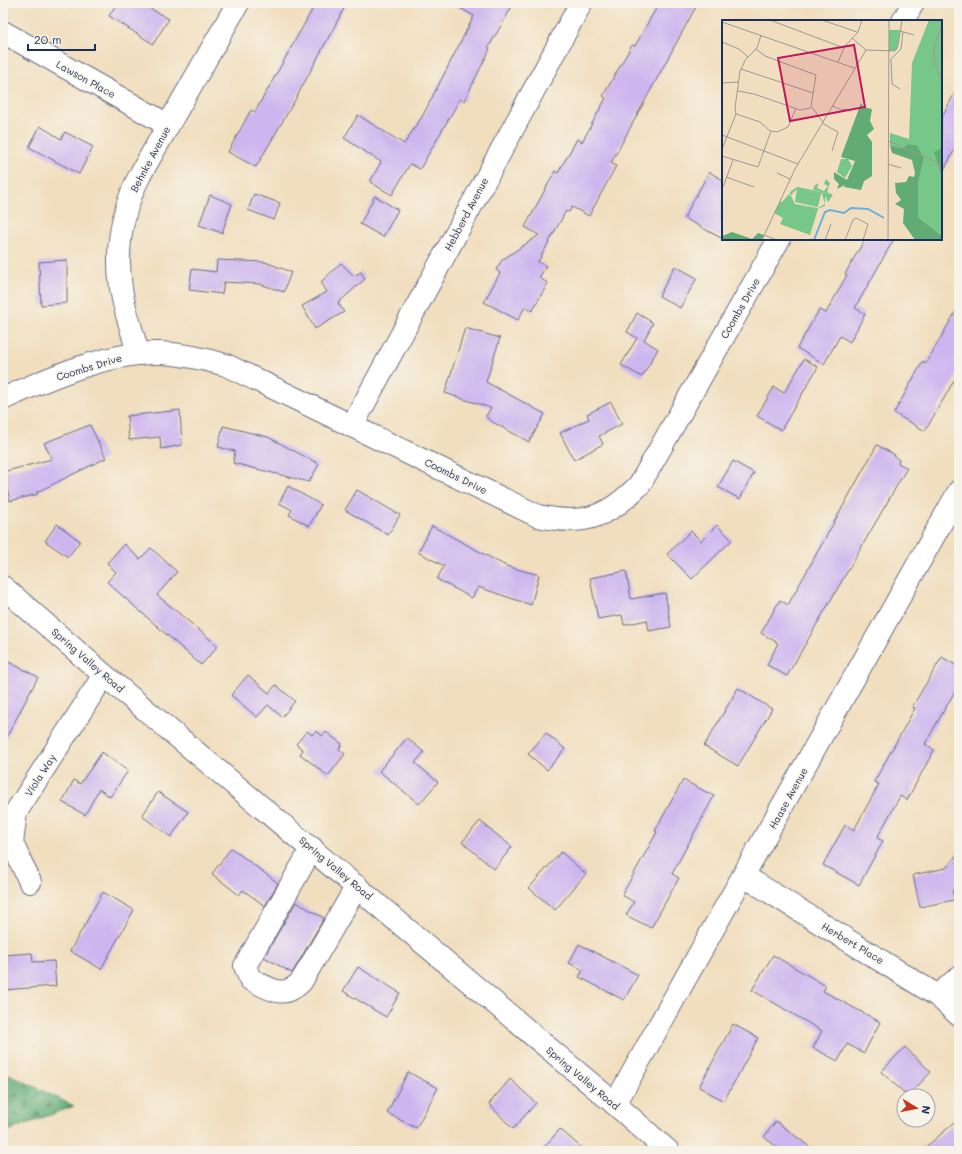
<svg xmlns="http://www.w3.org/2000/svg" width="962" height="1154" viewBox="0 0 962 1154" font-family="Mali,sans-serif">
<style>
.forest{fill:url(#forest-firs);stroke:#3e6e69}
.building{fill:#cdb6ef}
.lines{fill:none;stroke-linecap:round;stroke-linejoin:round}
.minor-casing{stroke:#666c80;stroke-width:24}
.minor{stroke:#fff;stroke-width:22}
.labels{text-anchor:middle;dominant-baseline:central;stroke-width:3;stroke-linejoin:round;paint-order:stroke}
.street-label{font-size:10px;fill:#1b2f5e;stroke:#f7f3e8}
.inset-river{fill:none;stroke:#68b0df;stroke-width:2}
.inset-road{fill:none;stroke:#9b9898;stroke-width:1}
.view{fill:#c2185b;fill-opacity:0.15;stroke:#c2185b;stroke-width:2}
.inset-edge{fill:none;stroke:#1b2f5e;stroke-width:2}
</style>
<defs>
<pattern id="forest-firs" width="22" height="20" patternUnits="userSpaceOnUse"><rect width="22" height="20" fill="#61ac74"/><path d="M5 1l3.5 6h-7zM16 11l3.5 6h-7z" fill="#4f8c62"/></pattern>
</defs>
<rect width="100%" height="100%" fill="#f7f3e8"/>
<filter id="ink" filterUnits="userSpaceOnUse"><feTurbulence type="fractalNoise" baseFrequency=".025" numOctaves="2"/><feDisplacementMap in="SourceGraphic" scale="8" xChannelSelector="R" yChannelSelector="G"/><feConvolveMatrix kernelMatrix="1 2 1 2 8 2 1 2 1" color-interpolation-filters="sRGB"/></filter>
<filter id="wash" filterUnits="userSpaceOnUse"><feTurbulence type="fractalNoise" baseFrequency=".012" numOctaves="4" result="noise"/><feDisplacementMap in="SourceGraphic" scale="16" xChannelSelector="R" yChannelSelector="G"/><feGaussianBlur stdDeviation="0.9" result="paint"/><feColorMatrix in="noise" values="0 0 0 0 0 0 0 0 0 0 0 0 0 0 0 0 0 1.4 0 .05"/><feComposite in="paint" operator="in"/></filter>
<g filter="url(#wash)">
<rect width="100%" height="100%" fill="#f1debe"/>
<!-- forest -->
<polygon class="forest" points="3,1071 74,1106 8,1131 3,1144"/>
<g id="blocks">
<!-- building -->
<g class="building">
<polygon points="117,3 140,3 169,19 153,44 109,16"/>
<polygon points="316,3 347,3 295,100 256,167 228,152 251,110 255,112"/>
<polygon points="451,3 514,3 488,48 490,49 464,101 460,99 420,169 410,164 392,195 370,182 381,162 344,138 358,115 404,144 423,115 474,16"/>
<polygon points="659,3 698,3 611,163 616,166 589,216 572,207 569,212 566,211 538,262 546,266 539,278 548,283 532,311 525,307 518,320 484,302 500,273 496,270 502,260 539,235 525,227 555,171 558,173 577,139 582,142 606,98 603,96 632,45 635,46"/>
<polygon points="959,85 959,142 941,175 941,119"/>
<polygon points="40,126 61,139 65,132 93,147 79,174 29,147"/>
<polygon points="709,172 723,180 723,239 684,218"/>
<polygon points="254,194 280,203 274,220 248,210"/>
<polygon points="210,195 232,204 222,233 199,225"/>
<polygon points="375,196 398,210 383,237 360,224"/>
<polygon points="865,239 894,239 855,308 865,314 850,342 840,336 824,364 797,348 819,310 826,313 847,275 845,274"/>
<polygon points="67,260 67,303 41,305 39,262"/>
<polygon points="217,260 265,262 291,272 284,292 260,284 224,282 222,294 189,290 192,269 216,272"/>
<polygon points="341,263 354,276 361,272 365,279 338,303 344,312 315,329 302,306 327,292 321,282"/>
<polygon points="675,266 697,278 680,308 659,296"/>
<polygon points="959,306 959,372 925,431 894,413 923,361 926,363"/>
<polygon points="637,313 653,323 644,340 658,349 642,377 621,365 637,338 627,332"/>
<polygon points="465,328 500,338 486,382 545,414 529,442 489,420 486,416 491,408 445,393"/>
<polygon points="804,359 818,367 781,430 757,416 774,387 784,393"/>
<polygon points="611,402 622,424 599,436 603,444 574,460 560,433 589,419 587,414"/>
<polygon points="180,410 182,445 161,449 160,437 129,440 127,416"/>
<polygon points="90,425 106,458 37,492 38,494 10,501 3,472 52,459 44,443"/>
<polygon points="223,426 268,437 319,464 309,482 233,463 235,451 218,447"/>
<polygon points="877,445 895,455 894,456 899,460 898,463 907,468 787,676 767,665 778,643 761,633 780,600 788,605"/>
<polygon points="733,461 754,473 740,499 718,487"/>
<polygon points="288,486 321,505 309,526 289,515 292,510 279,503"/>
<polygon points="357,490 400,515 388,535 345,510"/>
<polygon points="57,524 80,541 68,557 45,541"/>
<polygon points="717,525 732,540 692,579 667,554 691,531 701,541"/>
<polygon points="432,526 506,566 539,575 531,605 478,587 472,598 437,579 444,566 418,552"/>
<polygon points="124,544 140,559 151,548 177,572 157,595 218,646 201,665 107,582 116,572 107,563"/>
<polygon points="626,571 631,599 665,593 671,627 649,631 647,620 624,625 622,615 598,619 590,578"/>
<polygon points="942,657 959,667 959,684 925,744 934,750 907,800 900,796 877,838 883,841 859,885 823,865 845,825 854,830 879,784 874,782 915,708 912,707"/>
<polygon points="3,659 38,677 3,744"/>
<polygon points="248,675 269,693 276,685 295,701 282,717 268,705 257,717 231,695"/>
<polygon points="738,688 772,709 738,766 704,746"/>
<polygon points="307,731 312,735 316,731 323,736 326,732 342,744 339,749 345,754 328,776 300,754 303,750 296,744"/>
<polygon points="546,733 565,749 547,770 528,754"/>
<polygon points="407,738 424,752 415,763 438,782 419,804 379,771"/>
<polygon points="102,752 128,771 110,797 99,789 85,815 62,802 74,780 80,784"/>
<polygon points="683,780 714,796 672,874 679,878 651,928 626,915 634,902 622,895 657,832 655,831"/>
<polygon points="158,792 188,812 171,837 142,816"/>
<polygon points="480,821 512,847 494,869 462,842"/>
<polygon points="231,848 278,883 265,906 243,890 239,895 212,874"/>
<polygon points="561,852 586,874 555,910 529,888"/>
<polygon points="959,852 959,881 952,891 954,900 920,907 913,875 946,868"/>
<polygon points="103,892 134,910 101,969 70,951"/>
<polygon points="296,902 324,918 292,973 264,957"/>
<polygon points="579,944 638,975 624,1000 579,977 583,970 569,963"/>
<polygon points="32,953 33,962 54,961 56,986 3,990 3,955"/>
<polygon points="773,955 826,986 823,991 880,1022 864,1053 847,1044 838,1061 813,1048 822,1031 752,990"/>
<polygon points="358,967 400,993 386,1017 343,991"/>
<polygon points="733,1024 758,1038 724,1101 699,1087"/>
<polygon points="905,1047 931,1072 908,1096 881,1072"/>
<polygon points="408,1072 438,1088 416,1128 387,1113"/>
<polygon points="510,1079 536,1103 513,1129 489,1104"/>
<polygon points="959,1119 959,1151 921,1151"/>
<polygon points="776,1121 815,1151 782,1151 764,1137"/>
<polygon points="560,1129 585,1151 541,1151"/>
</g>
</g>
</g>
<g filter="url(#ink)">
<use href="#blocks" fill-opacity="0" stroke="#666c80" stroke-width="1"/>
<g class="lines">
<defs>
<g id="minor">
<polyline points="903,21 913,3"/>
<polyline points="3,32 168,125"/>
<path d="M138,354C133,332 124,310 121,288C115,247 122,209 141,173L238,3"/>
<path d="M3,399C48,378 110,351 161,353C183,354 205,359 226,365L538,516C583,526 608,518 640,484L779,239"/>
<polyline points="352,426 581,3"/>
<polyline points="3,587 104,675 615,1104 668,1151"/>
<path d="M312,848L245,966L250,979C271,989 282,1000 301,982L357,886"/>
<polyline points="744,876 938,996 959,1015"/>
<polyline points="30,882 12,843 16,812 104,675"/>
<polyline points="938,996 959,977"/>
<polyline points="615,1104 959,491"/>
</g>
</defs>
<!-- minor casing -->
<use href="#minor" class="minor-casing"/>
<!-- minor -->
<use href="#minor" class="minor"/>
</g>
</g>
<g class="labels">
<!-- street labels -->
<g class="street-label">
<text transform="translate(86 79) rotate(29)">Lawson Place</text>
<text transform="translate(150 159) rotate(-62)">Behnke Avenue</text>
<text transform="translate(466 214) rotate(-62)">Hebberd Avenue</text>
<text transform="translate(740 308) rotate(-60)">Coombs Drive</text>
<text transform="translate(89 367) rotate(-17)">Coombs Drive</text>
<text transform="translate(456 476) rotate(26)">Coombs Drive</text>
<text transform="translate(88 660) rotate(41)">Spring Valley Road</text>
<text transform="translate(40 775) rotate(-57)">Viola Way</text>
<text transform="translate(788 798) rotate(-61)">Haase Avenue</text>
<text transform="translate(336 868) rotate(40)">Spring Valley Road</text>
<text transform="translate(853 943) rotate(31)">Herbert Place</text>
<text transform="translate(583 1078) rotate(40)">Spring Valley Road</text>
</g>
</g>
<!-- overview -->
<g transform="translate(722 20)">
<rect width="220" height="220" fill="#f1debe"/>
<path d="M207,0H220V216L196,197V164L202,138L195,125L186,124L179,128L168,125V113L187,119L190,43ZM167,10H178L175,30L167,31ZM119,139H126L130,146L123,158L115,152ZM104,159L108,163L105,172L111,175L106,182L102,174H108L91,170L93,165L97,163L95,168L102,171L106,166L102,164ZM67,174L73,184L96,189L88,215L58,204L61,198L52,193L58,181L60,182Z" fill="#77c788"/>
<path d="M139,83L141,87L150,89L148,101L152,109L145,115L150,122V156L142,161L139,170L122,167L133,141L119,137ZM220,121V157L212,132L218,129ZM186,124L195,125L202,138L196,164V197L220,216L219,220H193L181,203L182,189L173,184L179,180L174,173L173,163L184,162L187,156L192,157L193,153L190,140L170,133L168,125L179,128ZM112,152L125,160L123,165L115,169L117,164L112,159ZM10,212L30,219L36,213L42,215L40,220H0V216Z" fill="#61ac74"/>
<path d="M201,103L219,106L217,121L213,128L200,125ZM75,167H76L108,174L103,175V186L95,189L69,182L68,172ZM75,169L73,182L96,187L99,174L77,169L100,174L103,184L96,188L72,183L69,175ZM71,187L78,191L77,195L88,199L83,211L62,203Z" fill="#77c788" fill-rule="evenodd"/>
<path class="inset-river" d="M92,220L103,192L108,190L122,193L129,188L146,189L162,198"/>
<path class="inset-road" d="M48,0L122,28M100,0L135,12M0,2L132,48M220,4L212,27V41L220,61M178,11L192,15M130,18L144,30M0,22L17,29L26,37M34,29L43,36L94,55L89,86L101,102M116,42L123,26L136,12L140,0M19,49L91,73M0,63L16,62M178,69L170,64L169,39L179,29L181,12M16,71L32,74L78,90L89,88M110,86L120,90L125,89M14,94L38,102L48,111L55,112L66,107L74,88M100,103L116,112L110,131M0,115L76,144M166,121L220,144M0,129L14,94L13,88L18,51L24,39L35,28L39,15M0,136L36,147L49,111M166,144L179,148M217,144L220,156M55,153L68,159M4,157L32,167M1,167L11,140M42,215L55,220M40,220L73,149L144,30L173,31L176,26L180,0M103,220L109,204M123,220L131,200L134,198L146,204L141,220M166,220L167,0"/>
<path class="view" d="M132,25L143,87L68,101L56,38Z"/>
<rect width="220" height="220" class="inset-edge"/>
</g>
<!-- margin -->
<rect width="962" height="1154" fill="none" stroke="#f7f3e8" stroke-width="16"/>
<!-- north arrow -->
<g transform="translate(916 1108) rotate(100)"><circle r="19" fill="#f7f3e8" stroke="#9fa5b1"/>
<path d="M0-3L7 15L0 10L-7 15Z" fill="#c8321e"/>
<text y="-6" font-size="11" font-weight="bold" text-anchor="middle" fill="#1b2f5e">N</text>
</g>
<!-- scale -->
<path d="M28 44v6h67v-6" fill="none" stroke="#1b2f5e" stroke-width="2"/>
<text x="34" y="44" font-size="12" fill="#1b2f5e" stroke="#f7f3e8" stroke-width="3" paint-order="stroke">20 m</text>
</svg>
